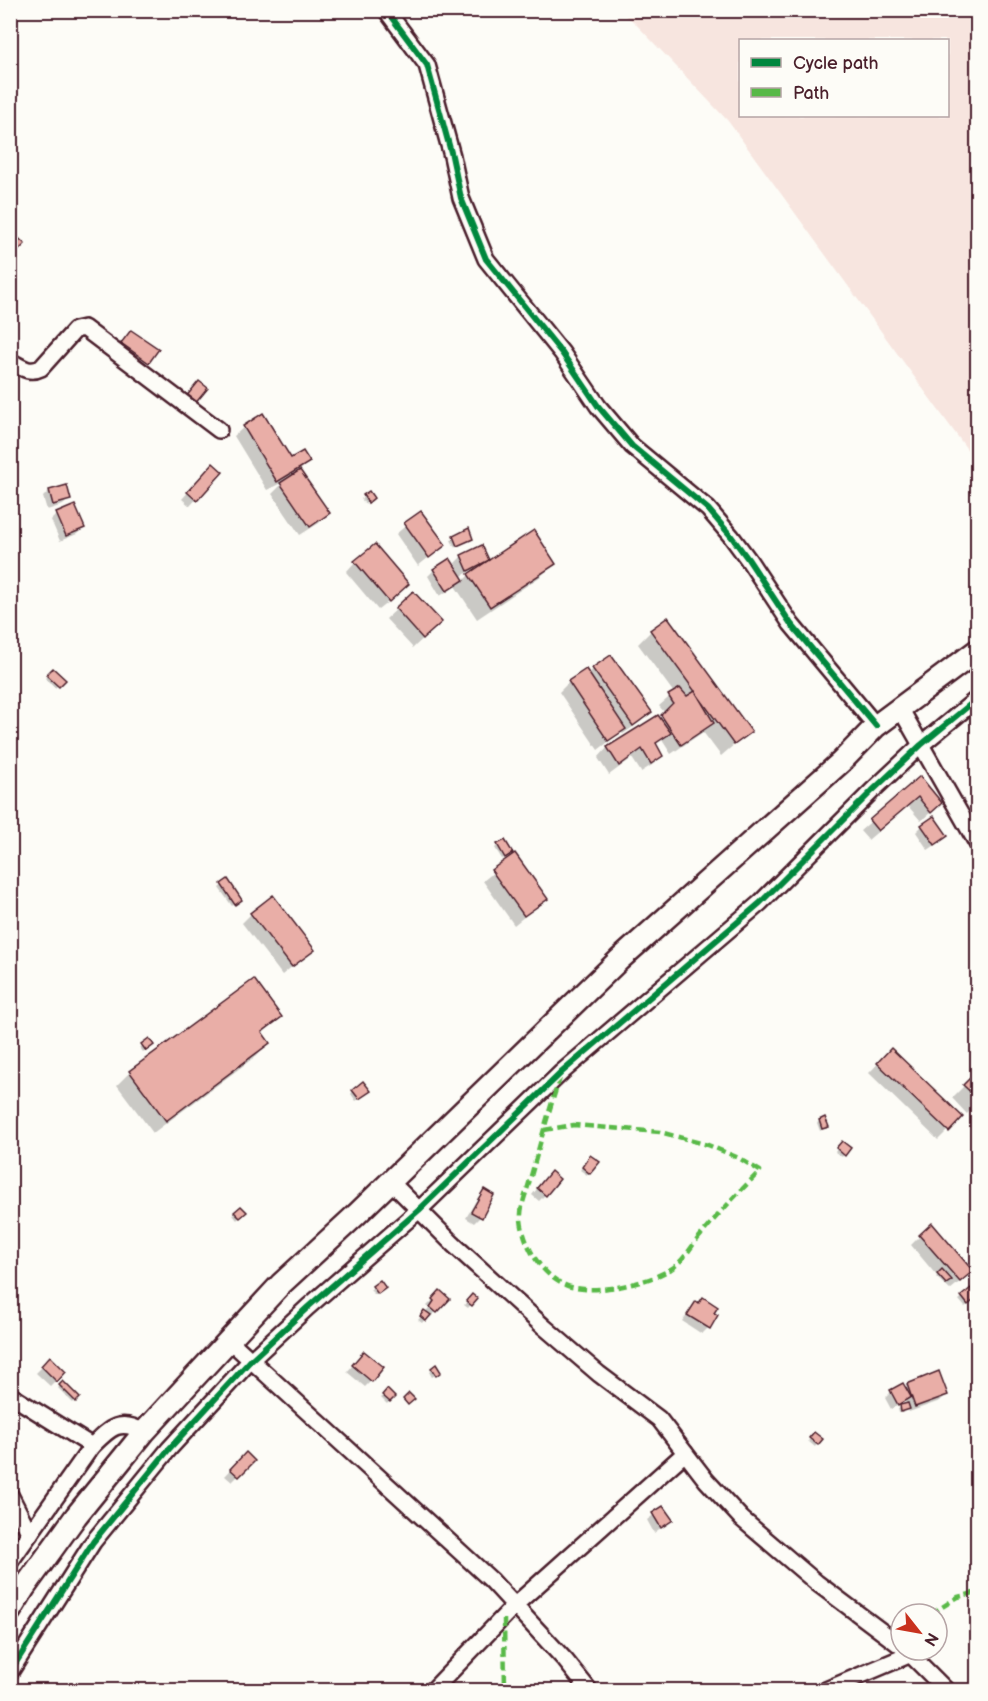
<svg xmlns="http://www.w3.org/2000/svg" width="988" height="1701" viewBox="0 0 988 1701" font-family="'Balsamiq Sans',sans-serif">
<style>
.built{fill:#f7e5df;fill-rule:evenodd}
.shadow{fill:#0003;fill-rule:evenodd}
.building{fill:#e9aea7;stroke:#4a1f2b;stroke-width:1.5}
.lines{fill:none;stroke-linecap:round;stroke-linejoin:round}
.minor-casing{stroke:#4a1f2b;stroke-width:20}
.highway-casing{stroke:#4a1f2b;stroke-width:26}
.minor{stroke:#fdfcf7;stroke-width:15}
.highway{stroke:#fdfcf7;stroke-width:21}
.quiet{stroke:#58b947;stroke-width:4.5;stroke-dasharray:9 4.5;stroke-linecap:butt}
.cycleway-casing{stroke:#fdfcf7;stroke-width:10}
.cycleway{stroke:#00873e;stroke-width:6}
</style>
<rect width="100%" height="100%" fill="#fdfcf7"/>
<filter id="ink" filterUnits="userSpaceOnUse"><feTurbulence type="fractalNoise" baseFrequency=".0167" numOctaves="2"/><feDisplacementMap in="SourceGraphic" scale="12" xChannelSelector="R" yChannelSelector="G"/><feConvolveMatrix kernelMatrix="1 2 1 2 8 2 1 2 1" color-interpolation-filters="sRGB"/></filter>
<g filter="url(#ink)">
<!-- built -->
<path class="built" d="M618,11H977V463L728,121L633,21ZM740,40H948V116H740Z"/>
<!-- shadow -->
<g class="shadow">
<polygon points="131,332 148,362 142,368 116,350"/>
<polygon points="244,427 291,460 308,462 299,471 328,513 319,523 300,535 272,494 285,481 267,490 234,436"/>
<polygon points="207,471 221,472 190,506 182,499"/>
<polygon points="49,491 69,499 63,505 47,510 43,497"/>
<polygon points="364,496 369,501 365,504 361,499"/>
<polygon points="421,513 444,545 418,566 396,534"/>
<polygon points="57,514 83,528 77,534 60,541 51,520"/>
<polygon points="468,530 472,538 455,548 451,540"/>
<path d="M481,547L487,559L484,565L554,563L541,576L477,619L455,586L440,596L428,576L434,570L460,573L455,563L461,557ZM472,570L473,571L463,581L460,577Z"/>
<polygon points="355,562 398,594 378,610 346,572"/>
<polygon points="413,594 430,632 413,648 386,619"/>
<polygon points="651,631 750,731 721,756 703,732 671,754 662,740 655,745 661,756 652,765 641,772 632,758 609,775 598,758 607,748 657,717 659,719 665,713 659,706 674,693 638,644"/>
<polygon points="593,669 650,712 640,722 623,734 621,732 598,750 559,692 569,682 585,671 588,675"/>
<polygon points="53,670 63,680 55,688 45,678"/>
<polygon points="920,779 931,812 921,821 908,806 868,840 860,831"/>
<polygon points="922,826 940,842 928,850 916,832"/>
<polygon points="498,845 508,856 502,859 495,848"/>
<polygon points="515,855 546,899 514,925 483,881"/>
<polygon points="227,881 237,902 232,906 219,888"/>
<polygon points="251,914 313,949 282,975 242,923"/>
<polygon points="280,1017 262,1034 268,1043 256,1056 153,1133 117,1085 130,1072"/>
<polygon points="142,1046 150,1047 143,1052 140,1048"/>
<polygon points="891,1050 961,1117 938,1140 869,1073"/>
<polygon points="978,1072 978,1103 967,1114 952,1098"/>
<polygon points="353,1091 366,1093 356,1101 351,1094"/>
<polygon points="820,1121 827,1126 820,1131 817,1123"/>
<polygon points="840,1145 849,1148 842,1157 835,1152"/>
<polygon points="588,1159 589,1173 587,1175 580,1170"/>
<polygon points="545,1179 545,1195 539,1201 532,1195"/>
<polygon points="484,1191 480,1217 474,1223 466,1218 478,1197"/>
<polygon points="241,1208 245,1212 237,1220 233,1215"/>
<polygon points="920,1236 962,1280 950,1290 936,1277 937,1276 911,1245"/>
<polygon points="379,1282 384,1288 375,1295 370,1290"/>
<polygon points="971,1290 976,1297 965,1307 959,1300"/>
<polygon points="441,1292 448,1299 430,1318 428,1316 422,1323 418,1320 429,1308 427,1306"/>
<polygon points="472,1296 476,1299 468,1308 464,1305"/>
<polygon points="696,1303 708,1328 702,1334 682,1321"/>
<polygon points="50,1359 64,1372 50,1386 36,1373"/>
<polygon points="358,1359 371,1381 365,1387 347,1372"/>
<polygon points="436,1367 437,1374 432,1377 429,1372"/>
<polygon points="63,1383 78,1398 73,1403 58,1388"/>
<polygon points="908,1385 946,1395 940,1401 909,1412 908,1409 899,1413 898,1409 907,1405 905,1401 891,1409 885,1398 891,1392 904,1388"/>
<polygon points="387,1392 393,1397 387,1404 381,1398"/>
<polygon points="814,1434 821,1439 815,1447 808,1441"/>
<polygon points="246,1454 253,1461 232,1482 225,1476"/>
<polygon points="663,1508 671,1520 654,1533 647,1520"/>
</g>
<!-- building -->
<g class="building">
<polygon points="10,230 25,244 10,259"/>
<polygon points="131,330 159,349 149,363 121,343"/>
<polygon points="199,381 208,388 194,405 185,398"/>
<polygon points="263,413 291,458 303,451 310,462 277,482 243,426"/>
<polygon points="213,463 223,472 197,501 187,492"/>
<polygon points="300,470 330,513 310,527 280,483"/>
<polygon points="67,485 71,500 53,505 49,490"/>
<polygon points="369,491 374,498 368,503 363,495"/>
<polygon points="75,505 85,528 66,536 56,513"/>
<polygon points="421,511 446,545 429,558 404,523"/>
<polygon points="469,528 473,539 457,546 453,536"/>
<polygon points="534,530 556,564 490,607 468,574"/>
<polygon points="375,544 409,584 389,602 354,561"/>
<polygon points="482,545 489,560 468,571 461,555"/>
<polygon points="450,558 464,580 447,591 433,569"/>
<polygon points="413,591 442,622 423,639 395,608"/>
<polygon points="668,617 752,732 734,745 650,630"/>
<polygon points="611,655 652,712 633,726 592,668"/>
<polygon points="53,668 66,680 59,687 46,675"/>
<polygon points="586,669 626,729 608,741 568,681"/>
<polygon points="680,688 687,696 695,691 714,723 681,745 661,715 673,703 668,695"/>
<polygon points="658,715 671,733 656,743 663,756 651,764 642,749 619,766 607,747"/>
<polygon points="920,776 942,803 931,813 918,797 878,831 869,820"/>
<polygon points="934,816 948,836 935,845 921,825"/>
<polygon points="505,840 513,853 505,858 497,844"/>
<polygon points="515,853 548,899 524,916 491,870"/>
<polygon points="228,879 242,900 235,905 221,884"/>
<polygon points="273,895 315,950 292,967 250,913"/>
<polygon points="254,979 282,1017 262,1032 270,1043 166,1121 129,1071"/>
<polygon points="149,1038 154,1045 146,1051 141,1044"/>
<polygon points="891,1048 963,1117 949,1132 877,1063"/>
<polygon points="978,1070 978,1099 963,1085"/>
<polygon points="363,1081 371,1091 359,1099 352,1090"/>
<polygon points="825,1117 829,1127 822,1129 819,1120"/>
<polygon points="842,1141 851,1148 845,1156 836,1148"/>
<polygon points="590,1155 600,1162 590,1174 582,1167"/>
<polygon points="551,1171 560,1179 546,1196 537,1188"/>
<polygon points="484,1189 494,1195 482,1218 471,1212"/>
<polygon points="241,1206 247,1212 240,1218 234,1212"/>
<polygon points="932,1223 973,1271 960,1282 919,1235"/>
<polygon points="942,1269 952,1280 946,1284 937,1274"/>
<polygon points="380,1280 386,1288 378,1294 372,1286"/>
<polygon points="971,1288 978,1297 968,1305 961,1296"/>
<polygon points="440,1290 450,1299 437,1313 430,1307 434,1301 432,1299"/>
<polygon points="472,1294 478,1299 472,1306 466,1301"/>
<polygon points="703,1297 718,1307 714,1313 718,1315 710,1329 687,1315 696,1301 699,1303"/>
<polygon points="424,1310 431,1315 426,1321 420,1316"/>
<polygon points="364,1351 384,1367 372,1382 352,1365"/>
<polygon points="50,1356 66,1372 57,1382 41,1366"/>
<polygon points="436,1364 441,1372 436,1376 431,1368"/>
<polygon points="939,1371 948,1395 915,1407 907,1384"/>
<polygon points="63,1381 80,1398 76,1402 59,1385"/>
<polygon points="903,1383 911,1397 898,1405 890,1390"/>
<polygon points="387,1389 395,1397 390,1402 382,1395"/>
<polygon points="409,1393 415,1399 408,1405 403,1399"/>
<polygon points="908,1403 910,1409 901,1412 900,1405"/>
<polygon points="814,1432 823,1439 818,1445 809,1438"/>
<polygon points="246,1452 255,1461 239,1477 230,1469"/>
<polygon points="663,1506 673,1520 661,1528 652,1513"/>
</g>
<g class="lines">
<defs>
<g id="minor">
<polyline points="386,10 427,65 452,156 461,198 486,259 562,353 598,406 632,446 708,509 731,536 748,559 791,624 876,726"/>
<path d="M10,361C21,367 29,374 41,368L75,330L84,328L219,430"/>
<polyline points="900,708 978,845"/>
<polyline points="390,1181 453,1244 543,1326 599,1374 659,1419 706,1480 742,1519 817,1583 901,1646"/>
<polyline points="229,1340 491,1580 565,1660 589,1690"/>
<polyline points="10,1395 92,1446"/>
<polyline points="10,1495 30,1534"/>
<path d="M10,1562L92,1446C110,1428 119,1418 144,1432"/>
<polyline points="906,1650 946,1690"/>
<polyline points="10,1672 93,1542 169,1449 251,1360 308,1307 419,1210 562,1072 760,903 872,791 921,745 978,698"/>
<polyline points="433,1690 515,1605 685,1453"/>
<polyline points="826,1690 911,1654"/>
</g>
<polyline id="highway" points="10,1611 24,1588 76,1516 144,1432 281,1284 357,1214 619,960 841,762 876,726 978,650"/>
</defs>
<!-- minor casing -->
<use href="#minor" class="minor-casing"/>
<!-- highway casing -->
<use href="#highway" class="highway-casing"/>
<!-- minor -->
<use href="#minor" class="minor"/>
<!-- highway -->
<use href="#highway" class="highway"/>
<!-- quiet -->
<g class="quiet">
<path d="M544,1130L574,1125L660,1132L708,1145L739,1158L760,1171C739,1192 719,1213 701,1235C691,1246 684,1261 671,1269C647,1284 591,1296 565,1285C541,1275 523,1244 521,1219C520,1207 526,1194 529,1183C539,1148 548,1112 560,1078"/>
<polyline points="931,1614 958,1597 978,1592"/>
<polyline points="504,1619 505,1690"/>
<polyline points="898,1643 901,1641"/>
</g>
<defs>
<g id="cycleway">
<polyline points="386,10 427,65 452,156 461,198 486,259 562,353 598,406 632,446 708,509 731,536 748,559 791,624 876,726"/>
<polyline points="10,1672 93,1542 169,1449 251,1360 308,1307 419,1210 562,1072 760,903 872,791 921,745 978,698"/>
</g>
</defs>
<!-- cycleway casing -->
<use href="#cycleway" class="cycleway-casing"/>
<!-- cycleway -->
<use href="#cycleway" class="cycleway"/>
</g>
</g>
<!-- margin -->
<rect width="988" height="1701" fill="none" stroke="#fdfcf7" stroke-width="36"/>
<rect x="18" y="18" width="952" height="1665" fill="none" stroke="#4a1f2b" stroke-width="2" filter="url(#ink)"/>
<!-- legend -->
<rect x="739" y="39" width="210" height="78" fill="#fdfcf7" stroke="#b5a4a5" stroke-width="1.5"/>
<rect x="751" y="58" width="30" height="9" fill="#00873e" stroke="#b5a4a5" stroke-width="1.5"/>
<text x="793" y="69" font-size="18" fill="#4a1f2b">Cycle path</text>
<rect x="751" y="88" width="30" height="9" fill="#58b947" stroke="#b5a4a5" stroke-width="1.5"/>
<text x="793" y="99" font-size="18" fill="#4a1f2b">Path</text>
<!-- north arrow -->
<g transform="translate(919 1632) rotate(121)"><circle r="28" fill="#fdfcf7" stroke="#b5a4a5" stroke-width="1.5"/>
<path d="M0-4.5L10 22L0 15L-10 22Z" fill="#c8321e"/>
<text y="-9" font-size="16" font-weight="bold" text-anchor="middle" fill="#4a1f2b">N</text>
</g>
</svg>
